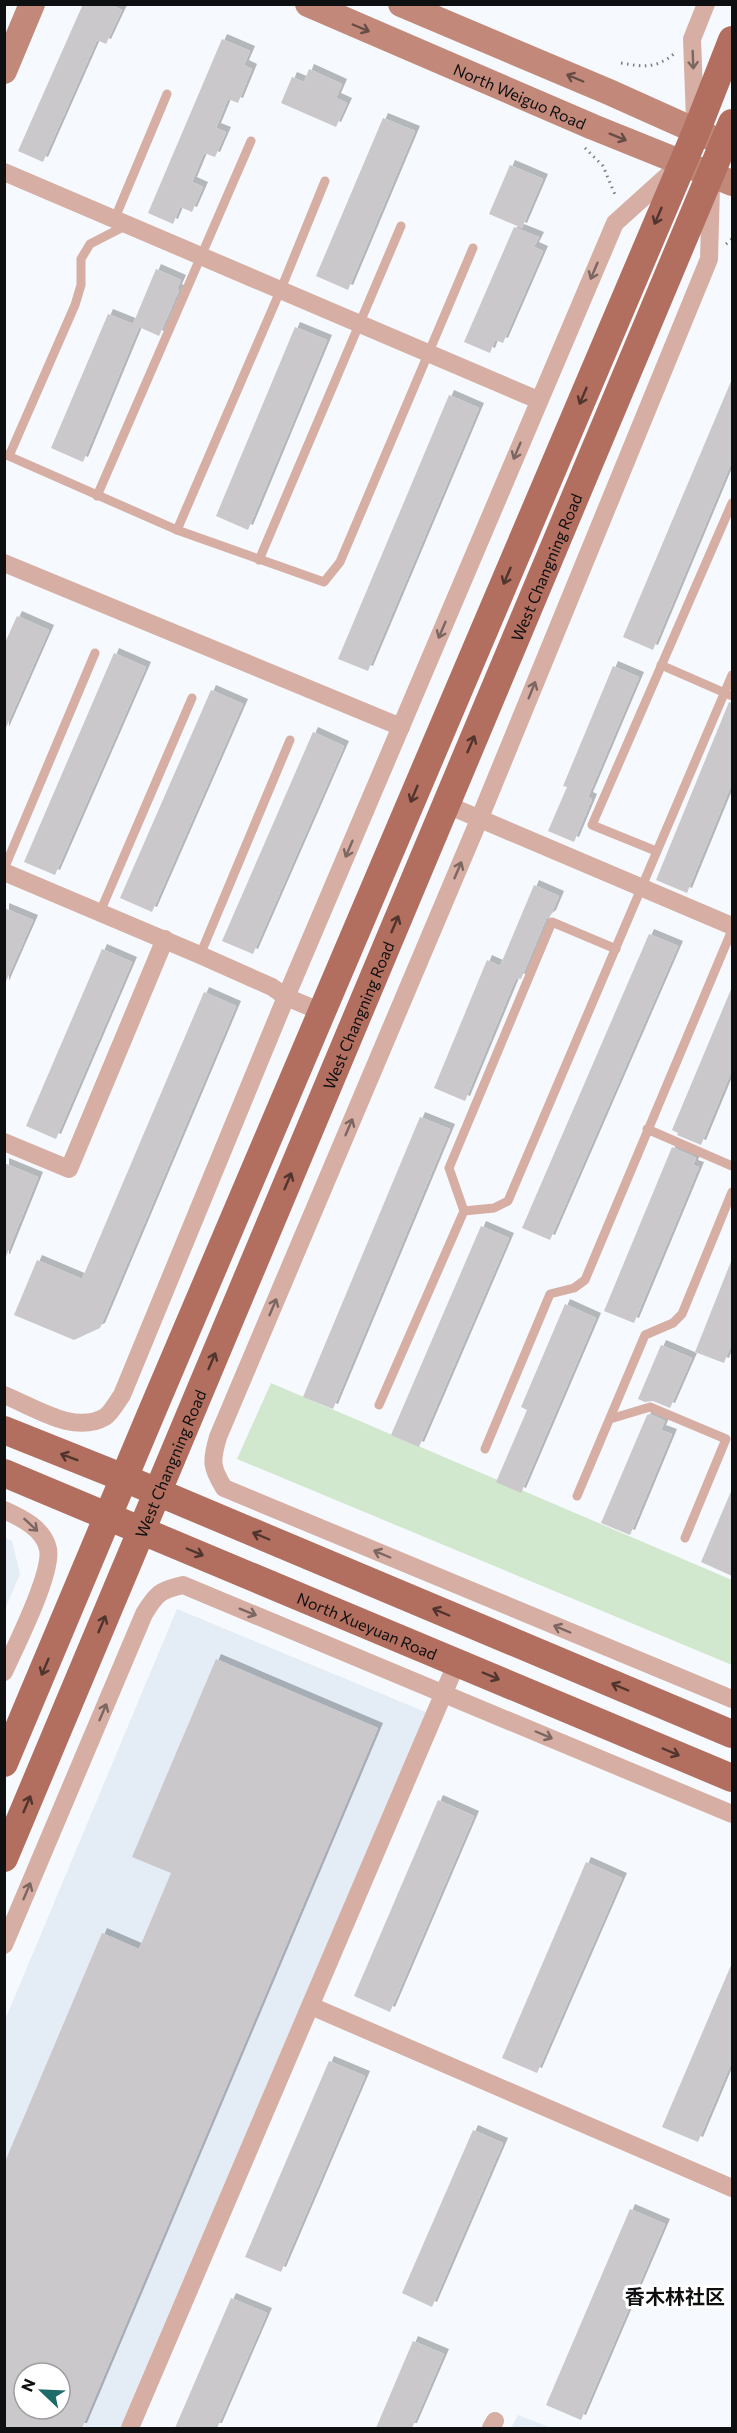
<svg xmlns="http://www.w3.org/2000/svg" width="737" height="2433" viewBox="0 0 737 2433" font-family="Commissioner,'Noto Sans SC',sans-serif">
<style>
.built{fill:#e4ecf5;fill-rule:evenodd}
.green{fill:#d1e8cf}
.building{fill:#cbc8cb;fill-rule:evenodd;filter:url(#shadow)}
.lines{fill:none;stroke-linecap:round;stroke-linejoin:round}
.path{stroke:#7a7c7e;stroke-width:3;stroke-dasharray:1.5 4.5;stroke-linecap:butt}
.lane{stroke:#d6aea4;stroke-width:9}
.street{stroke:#d6aea4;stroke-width:18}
.secondary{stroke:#c2897b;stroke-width:26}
.primary{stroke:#b26e5e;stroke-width:28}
.oneway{stroke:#684c46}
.oneway2{stroke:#7c6661}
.oneway3{stroke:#50352f}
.labels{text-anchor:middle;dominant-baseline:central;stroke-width:6;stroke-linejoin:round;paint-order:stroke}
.street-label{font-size:16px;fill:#0e0f10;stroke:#fff}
.quarter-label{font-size:20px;font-weight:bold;fill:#0e0f10;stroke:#fff}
</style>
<defs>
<filter id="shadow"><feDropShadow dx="5" dy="-5" stdDeviation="0" flood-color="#0004"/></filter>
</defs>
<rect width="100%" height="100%" fill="#f6f9fd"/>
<!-- built -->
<g class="built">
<polygon points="5,1538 12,1541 20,1574 5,1609"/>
<path d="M177,1609L428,1713L127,2428H5V2020ZM24,2373H60V2409H24Z"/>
<polygon points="518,2415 549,2427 548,2428 511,2428"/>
</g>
<!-- green -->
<polygon class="green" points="271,1383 732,1580 732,1665 237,1459"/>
<!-- building -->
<g class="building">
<polygon points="83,4 110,4 122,10 106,44 97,40 43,162 18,151"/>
<polygon points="222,39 250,51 244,65 252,69 238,103 228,99 216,128 226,132 215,157 204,153 192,182 203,187 192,212 180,207 173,224 148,213"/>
<polygon points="309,69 342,84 336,98 347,103 336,127 281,103 292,77 304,82"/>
<polygon points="383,118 415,131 348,290 316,276"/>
<polygon points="510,165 543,179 522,228 489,214"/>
<polygon points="514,227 539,237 534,247 543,251 503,343 495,340 490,353 464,342"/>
<polygon points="156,269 181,280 177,289 179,290 159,336 139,327 83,462 51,448 108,314 133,324"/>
<polygon points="295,327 327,340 248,530 216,516"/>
<polygon points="732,379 732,461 653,650 623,637"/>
<polygon points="449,395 479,408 368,671 338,659"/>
<polygon points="17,616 49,630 4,732 4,645"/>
<polygon points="114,653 146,667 55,875 24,862"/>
<polygon points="613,666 639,677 588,797 592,799 574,842 548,831 567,787 563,786"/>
<polygon points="211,690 243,704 152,912 120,898"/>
<polygon points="729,702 732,703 732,783 687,893 656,880"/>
<polygon points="313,732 344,746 253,954 222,941"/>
<polygon points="534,885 559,896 551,915 546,919 521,979 516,978 465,1101 434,1088 487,960 500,966"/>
<polygon points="4,908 33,920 4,986"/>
<polygon points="649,934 678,946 550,1240 522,1228"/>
<polygon points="102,949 132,962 56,1139 26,1126"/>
<polygon points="732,987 732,1070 701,1145 677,1135 678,1133 672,1130"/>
<polygon points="204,992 236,1006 100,1328 74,1340 14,1315 37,1260 82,1279"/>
<polygon points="420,1117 450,1129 333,1409 303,1397"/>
<polygon points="672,1147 696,1158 693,1165 699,1167 634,1323 604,1311"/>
<polygon points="4,1163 38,1177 5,1259 4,1259"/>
<polygon points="481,1226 509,1238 419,1447 391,1435"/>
<polygon points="732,1259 732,1342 724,1363 695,1352"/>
<polygon points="565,1304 596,1318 521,1493 496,1482 527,1410 521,1407"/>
<polygon points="661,1345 692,1358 670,1408 653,1401 645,1402 638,1399"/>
<polygon points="650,1414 665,1421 661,1430 672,1434 630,1535 601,1523 647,1415"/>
<polygon points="732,1489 732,1576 701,1562"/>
<path d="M216,1659L378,1728L82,2428H4V2164L102,1933L139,1949L171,1873L132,1857ZM24,2373H60V2409H24Z"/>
<polygon points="438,1800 474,1816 390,2012 354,1996"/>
<polygon points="586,1862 622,1878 537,2073 502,2058"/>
<polygon points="732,1963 732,2061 698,2142 662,2127"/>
<polygon points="329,2061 365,2076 281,2272 245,2257"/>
<polygon points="473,2130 503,2143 432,2307 402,2293"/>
<polygon points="630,2209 665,2224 581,2420 546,2405"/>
<polygon points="231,2298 267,2313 217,2428 175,2428"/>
<polygon points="413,2341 444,2354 412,2428 376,2428"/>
</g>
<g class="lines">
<!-- path -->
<g class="path">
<path d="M621,63C644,67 656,69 675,53"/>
<polyline points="585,148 603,166 616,197"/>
<polyline points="726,244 732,239"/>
</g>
<!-- lane -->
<g class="lane">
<polyline points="115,218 167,94"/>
<polyline points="4,454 177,530 324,582 340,562 473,248"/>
<polyline points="9,456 75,305 81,285 81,259 90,244 127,225"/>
<polyline points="97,496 251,141"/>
<polyline points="177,530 281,289 325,181"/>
<polyline points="259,560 401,226"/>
<polyline points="661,665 732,696"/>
<polyline points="656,851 592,825 732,503"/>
<polyline points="4,869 95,653"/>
<polyline points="100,912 192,698"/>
<polyline points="200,955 290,740"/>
<polyline points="647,1129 732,1166"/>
<polyline points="464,1211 449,1168 552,922 616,949"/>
<polyline points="379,1405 464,1211 494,1208 508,1201 732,675"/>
<polyline points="610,1419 650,1407 726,1439 685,1538"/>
<polyline points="485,1449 550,1294 574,1288 585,1280 732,930"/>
<polyline points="577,1496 645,1335 673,1323 682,1314 732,1192"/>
</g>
<!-- street -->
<g class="street">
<polyline points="695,120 692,39 706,4"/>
<polyline points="4,172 538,400"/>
<path d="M711,187L709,259L479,820L218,1437C211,1461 211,1467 224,1488L732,1699"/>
<polyline points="4,563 401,727"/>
<polyline points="445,804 732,926"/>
<polyline points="4,872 200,955 272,987 286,997 322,1012"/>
<polyline points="4,1142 69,1169 165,939"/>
<path d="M4,1395C34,1407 74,1435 105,1417C111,1413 117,1402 122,1395L286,997L615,223L676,168"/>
<path d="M4,1510C22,1518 44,1529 48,1549C53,1573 15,1647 4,1672"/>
<path d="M4,1945L144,1614C156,1594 160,1590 183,1585L732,1814"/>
<polyline points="311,2006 732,2188"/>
<polyline points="130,2428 457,1662"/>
<polyline points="491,2428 495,2421"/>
</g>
<!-- secondary -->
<g class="secondary">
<path id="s1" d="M308,4L593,127L732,183"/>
<polyline points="401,4 609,92 716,140"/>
<polyline points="4,71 32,4"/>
</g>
<!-- primary -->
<g class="primary">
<polyline points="4,1430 124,1478 732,1734"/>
<path id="s2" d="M4,1473L732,1778"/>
<polyline points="4,1763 153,1409 696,132 732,40"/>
<path id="s3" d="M4,1858L732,123"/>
</g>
</g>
<!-- one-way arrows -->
<defs><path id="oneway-shaft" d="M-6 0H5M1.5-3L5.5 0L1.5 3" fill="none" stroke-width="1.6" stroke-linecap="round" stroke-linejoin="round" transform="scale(1.5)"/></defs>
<g class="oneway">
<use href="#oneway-shaft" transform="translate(361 28) rotate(23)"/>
<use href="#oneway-shaft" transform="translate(575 78) rotate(-157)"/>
<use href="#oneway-shaft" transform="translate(618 137) rotate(22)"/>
</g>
<g class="oneway2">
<use href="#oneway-shaft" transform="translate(693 60) rotate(88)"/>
<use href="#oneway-shaft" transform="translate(594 271) rotate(113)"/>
<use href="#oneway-shaft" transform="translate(517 451) rotate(113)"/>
<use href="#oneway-shaft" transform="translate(442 630) rotate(113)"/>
<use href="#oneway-shaft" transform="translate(532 690) rotate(-68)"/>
<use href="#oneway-shaft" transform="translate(349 849) rotate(113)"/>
<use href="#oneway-shaft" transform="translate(458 870) rotate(-67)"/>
<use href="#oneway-shaft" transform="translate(349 1127) rotate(-67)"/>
<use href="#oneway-shaft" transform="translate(273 1307) rotate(-67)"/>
<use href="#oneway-shaft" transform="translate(31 1525) rotate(43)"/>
<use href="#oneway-shaft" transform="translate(382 1554) rotate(-157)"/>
<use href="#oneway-shaft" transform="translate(248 1612) rotate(22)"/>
<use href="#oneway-shaft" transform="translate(562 1629) rotate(-157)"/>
<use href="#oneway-shaft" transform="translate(103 1712) rotate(-67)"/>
<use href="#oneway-shaft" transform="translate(544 1735) rotate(23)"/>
<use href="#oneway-shaft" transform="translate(27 1891) rotate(-67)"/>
</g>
<g class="oneway3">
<use href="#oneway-shaft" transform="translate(658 216) rotate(113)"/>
<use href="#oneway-shaft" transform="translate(583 396) rotate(113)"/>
<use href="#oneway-shaft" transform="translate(507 576) rotate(113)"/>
<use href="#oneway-shaft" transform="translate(471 744) rotate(-67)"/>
<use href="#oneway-shaft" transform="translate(414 794) rotate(113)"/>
<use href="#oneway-shaft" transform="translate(395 924) rotate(-67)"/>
<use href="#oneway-shaft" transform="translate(288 1181) rotate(-67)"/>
<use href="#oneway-shaft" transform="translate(212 1361) rotate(-67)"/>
<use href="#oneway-shaft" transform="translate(69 1457) rotate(-159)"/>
<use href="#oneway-shaft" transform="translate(261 1536) rotate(-157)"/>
<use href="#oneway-shaft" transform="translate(195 1552) rotate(23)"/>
<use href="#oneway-shaft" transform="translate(441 1612) rotate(-157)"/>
<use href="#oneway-shaft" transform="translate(102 1624) rotate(-67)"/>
<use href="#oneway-shaft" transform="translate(45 1667) rotate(113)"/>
<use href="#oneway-shaft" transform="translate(491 1676) rotate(23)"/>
<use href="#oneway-shaft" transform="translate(620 1687) rotate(-157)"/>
<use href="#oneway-shaft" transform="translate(671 1752) rotate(23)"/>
<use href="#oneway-shaft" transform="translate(27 1804) rotate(-67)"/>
</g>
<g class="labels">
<!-- street labels -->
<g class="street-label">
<text stroke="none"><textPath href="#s1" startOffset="231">North Weiguo Road</textPath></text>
<text stroke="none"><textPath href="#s3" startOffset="1400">West Changning Road</textPath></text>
<text stroke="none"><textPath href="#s3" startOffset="914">West Changning Road</textPath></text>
<text stroke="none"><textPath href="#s3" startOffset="428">West Changning Road</textPath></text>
<text stroke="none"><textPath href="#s2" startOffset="394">North Xueyuan Road</textPath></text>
</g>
<!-- quarter labels -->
<g class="quarter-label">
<text x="675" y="2296">香木林社区</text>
</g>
</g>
<!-- border -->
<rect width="737" height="2433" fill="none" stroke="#0e0f10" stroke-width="12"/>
<!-- north arrow -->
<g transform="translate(42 2391) rotate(293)"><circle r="28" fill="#ffffff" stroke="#9f9f9f" stroke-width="1.5"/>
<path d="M0-4.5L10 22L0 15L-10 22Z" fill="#1f6b6a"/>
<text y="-9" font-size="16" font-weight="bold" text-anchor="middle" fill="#0e0f10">N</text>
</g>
</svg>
